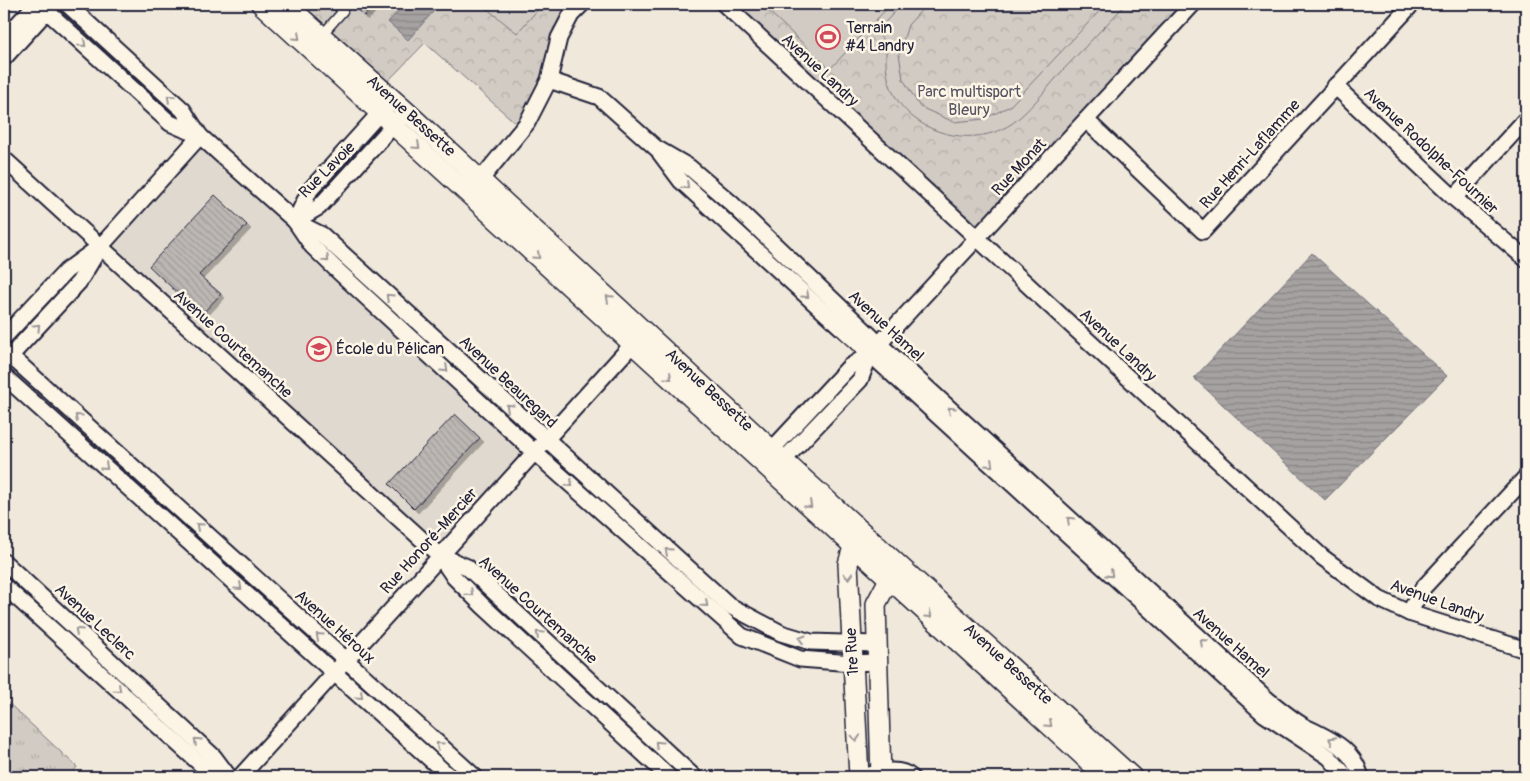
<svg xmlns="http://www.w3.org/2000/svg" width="1530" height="781" viewBox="0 0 1530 781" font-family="Pangolin,sans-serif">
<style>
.built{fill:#e0d9cf}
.grass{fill:url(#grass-tufts);stroke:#7a767f}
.forest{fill:url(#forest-crowns);stroke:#7a767f}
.pitch{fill:#d1cbc3;stroke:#7a767f}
.water{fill:url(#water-rules);stroke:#716f79}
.building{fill:url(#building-back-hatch);stroke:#22223b;filter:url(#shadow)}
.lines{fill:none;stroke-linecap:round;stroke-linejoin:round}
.service-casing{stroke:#22223b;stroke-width:11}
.minor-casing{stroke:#22223b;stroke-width:19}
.tertiary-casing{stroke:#22223b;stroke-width:22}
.service{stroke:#fcf5e5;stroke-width:8}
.minor{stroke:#fcf5e5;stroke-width:15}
.tertiary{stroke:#fcf5e5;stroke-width:19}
.oneway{stroke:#9a9698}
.labels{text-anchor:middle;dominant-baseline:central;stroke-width:5;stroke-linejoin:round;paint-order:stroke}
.poi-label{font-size:16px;fill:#22223b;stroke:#fcf5e5;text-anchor:start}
.street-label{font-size:16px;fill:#22223b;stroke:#fcf5e5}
.park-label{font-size:16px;fill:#575564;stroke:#fcf5e5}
</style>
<defs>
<pattern id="grass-tufts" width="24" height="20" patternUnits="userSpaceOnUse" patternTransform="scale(1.25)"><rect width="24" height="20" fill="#d1cbc3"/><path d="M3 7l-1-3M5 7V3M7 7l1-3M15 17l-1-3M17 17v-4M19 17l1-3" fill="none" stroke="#b3aea8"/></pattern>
<pattern id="forest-crowns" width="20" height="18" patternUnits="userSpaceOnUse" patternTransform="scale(1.25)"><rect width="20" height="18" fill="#d1cbc3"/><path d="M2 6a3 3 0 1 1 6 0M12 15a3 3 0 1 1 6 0" fill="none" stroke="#b3aea8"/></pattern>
<pattern id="water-rules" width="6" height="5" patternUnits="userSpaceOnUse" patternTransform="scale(1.25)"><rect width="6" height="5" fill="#a6a2a2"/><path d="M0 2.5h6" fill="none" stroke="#878485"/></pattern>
<pattern id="building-back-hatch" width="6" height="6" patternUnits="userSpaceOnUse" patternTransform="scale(1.25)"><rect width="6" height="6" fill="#bcb7b3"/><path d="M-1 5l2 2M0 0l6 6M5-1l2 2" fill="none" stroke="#a19d9b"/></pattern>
<filter id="shadow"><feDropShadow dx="4" dy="4" stdDeviation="0" flood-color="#0004"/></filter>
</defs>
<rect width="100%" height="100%" fill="#efe8db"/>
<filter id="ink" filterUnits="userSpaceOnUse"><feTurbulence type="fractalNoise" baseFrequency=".02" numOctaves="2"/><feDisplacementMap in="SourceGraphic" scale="10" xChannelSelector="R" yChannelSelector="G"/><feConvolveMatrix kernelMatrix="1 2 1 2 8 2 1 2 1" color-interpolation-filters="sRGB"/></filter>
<g filter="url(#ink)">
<!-- built -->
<polygon class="built" points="200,136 534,452 439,555 100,247"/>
<!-- grass -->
<polygon class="grass" points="4,699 77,767 69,777 4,777"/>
<!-- forest -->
<g class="forest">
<polygon points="292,4 580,4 526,132 425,43 385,84"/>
<polygon points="716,4 1191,4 975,239"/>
</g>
<!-- pitch -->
<g class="pitch">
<polygon points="481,4 543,4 517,33"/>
<polygon points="761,4 891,4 830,69"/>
<path d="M902,4H927L908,25L899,54L903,79L920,107L954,122L984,119L1010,106L1106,4H1126C1105,26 1084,48 1063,70C1049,86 1035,104 1019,118C990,144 943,141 914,118C890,99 883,73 887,44L876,32Z"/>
</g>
<!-- water -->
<g class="water">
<polygon points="405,4 440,4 408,40 388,22"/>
<polygon points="1312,253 1447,376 1325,500 1194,378"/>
</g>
<!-- building -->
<g class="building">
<polygon points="351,4 376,4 364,16"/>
<polygon points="215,195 247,225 199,275 221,294 201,315 149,266"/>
<polygon points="455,414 480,438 414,509 389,484"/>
</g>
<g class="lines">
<defs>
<polyline id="service" points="321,36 343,11 335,4"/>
<g id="minor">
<polyline points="39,4 170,123 200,136"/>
<polyline points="67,4 183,110 200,136 295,221 312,246 339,272 534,452 742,636 800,659 852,663 877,662"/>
<polyline points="724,4 1322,557 1379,599 1409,613 1526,650"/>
<polyline points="4,39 36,4"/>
<polyline points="4,58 53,4"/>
<path d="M549,80L599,97L656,148L689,167L731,203L879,344L1268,700C1279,708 1290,718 1302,725C1328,739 1352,746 1361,777"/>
<polyline points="1335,86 1454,198 1526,259"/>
<polyline points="1086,120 1203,231 1412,4"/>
<polyline points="660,153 681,181 1264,714 1329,757 1343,773 1342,777"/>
<polyline points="4,159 439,555 454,577 483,606 669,777"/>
<polyline points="473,189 527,123 549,80 559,38 571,15 582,4"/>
<polyline points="1454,198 1526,119"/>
<polyline points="295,221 310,190 386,106"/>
<polyline points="295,221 319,207 400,118"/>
<polyline points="296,222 322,235 730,606 781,633 811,642 876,644"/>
<polyline points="4,337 66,271 95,250"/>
<polyline points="4,350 475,777"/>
<polyline points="4,363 79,282 100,247 200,136"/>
<polyline points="4,376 450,777"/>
<polyline points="764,458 849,367 870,354 879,344 1193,4"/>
<polyline points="777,467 860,380 870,354"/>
<polyline points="439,555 467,567 694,777"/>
<polyline points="4,562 214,757 229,777"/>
<polyline points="4,586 207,770 221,777"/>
<polyline points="1409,613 1423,588 1526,477"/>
<polyline points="240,777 640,336"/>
<path d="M862,777C877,773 898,766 911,777"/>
</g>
<g id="tertiary">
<polyline points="261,4 1106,777"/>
<polyline points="286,4 407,112 784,461 1132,777"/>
<polyline points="856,537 848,564 859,777"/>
<polyline points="881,777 876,604 895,568"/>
</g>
</defs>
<!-- service casing -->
<use href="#service" class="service-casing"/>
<!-- minor casing -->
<use href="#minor" class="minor-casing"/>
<!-- tertiary casing -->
<use href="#tertiary" class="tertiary-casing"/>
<!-- service -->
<use href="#service" class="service"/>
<!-- minor -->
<use href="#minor" class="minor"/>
<!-- tertiary -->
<use href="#tertiary" class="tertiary"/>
</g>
<!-- one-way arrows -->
<defs><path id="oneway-chevron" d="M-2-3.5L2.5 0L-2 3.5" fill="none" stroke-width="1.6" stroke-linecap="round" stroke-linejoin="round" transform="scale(1.25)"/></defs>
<g class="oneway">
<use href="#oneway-chevron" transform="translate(297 37) rotate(42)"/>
<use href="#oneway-chevron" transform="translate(83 44) rotate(42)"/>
<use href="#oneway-chevron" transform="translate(170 98) rotate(-137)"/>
<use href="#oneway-chevron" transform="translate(417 146) rotate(42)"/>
<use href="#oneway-chevron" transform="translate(686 186) rotate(43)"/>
<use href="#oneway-chevron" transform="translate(537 256) rotate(42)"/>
<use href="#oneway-chevron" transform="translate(326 259) rotate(44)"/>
<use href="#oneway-chevron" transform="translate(806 295) rotate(42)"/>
<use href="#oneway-chevron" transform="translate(389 297) rotate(-137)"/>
<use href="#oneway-chevron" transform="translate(609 298) rotate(-138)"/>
<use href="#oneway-chevron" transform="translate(37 327) rotate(-47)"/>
<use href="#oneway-chevron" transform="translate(445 369) rotate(43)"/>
<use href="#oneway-chevron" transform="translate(669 377) rotate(42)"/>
<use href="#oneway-chevron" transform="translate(509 407) rotate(-137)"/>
<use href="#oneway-chevron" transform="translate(951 410) rotate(-137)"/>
<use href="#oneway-chevron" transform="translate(78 417) rotate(-138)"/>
<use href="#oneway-chevron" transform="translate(990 464) rotate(43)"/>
<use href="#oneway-chevron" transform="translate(105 467) rotate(42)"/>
<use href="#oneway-chevron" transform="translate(570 484) rotate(42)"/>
<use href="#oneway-chevron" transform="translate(809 505) rotate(42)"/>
<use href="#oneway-chevron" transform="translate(1070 520) rotate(-137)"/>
<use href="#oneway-chevron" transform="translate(199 526) rotate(-138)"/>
<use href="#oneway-chevron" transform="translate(668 551) rotate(-138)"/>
<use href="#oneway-chevron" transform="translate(1110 574) rotate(43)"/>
<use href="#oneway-chevron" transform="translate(848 576) rotate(88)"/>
<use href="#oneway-chevron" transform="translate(239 587) rotate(42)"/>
<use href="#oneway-chevron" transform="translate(470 593) rotate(44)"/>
<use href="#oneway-chevron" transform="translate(705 604) rotate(42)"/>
<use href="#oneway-chevron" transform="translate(929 615) rotate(42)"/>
<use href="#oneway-chevron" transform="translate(78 631) rotate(-137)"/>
<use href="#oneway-chevron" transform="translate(539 634) rotate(-137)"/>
<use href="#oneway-chevron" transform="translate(319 636) rotate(-138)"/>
<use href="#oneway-chevron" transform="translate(802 639) rotate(-164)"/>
<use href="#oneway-chevron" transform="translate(1203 642) rotate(-138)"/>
<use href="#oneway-chevron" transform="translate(118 689) rotate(42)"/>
<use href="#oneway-chevron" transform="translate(360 696) rotate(42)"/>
<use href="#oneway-chevron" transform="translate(1049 724) rotate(42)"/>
<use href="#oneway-chevron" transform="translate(856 738) rotate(87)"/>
<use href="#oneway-chevron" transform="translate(1332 740) rotate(-152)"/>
<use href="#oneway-chevron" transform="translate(197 741) rotate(-137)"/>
<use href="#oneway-chevron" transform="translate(658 744) rotate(-137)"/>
<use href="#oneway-chevron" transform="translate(439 745) rotate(-138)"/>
</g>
</g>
<!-- icons -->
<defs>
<symbol id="stadium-ring" viewBox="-11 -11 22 22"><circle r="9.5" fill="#fcf5e5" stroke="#d1495b" stroke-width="1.5"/><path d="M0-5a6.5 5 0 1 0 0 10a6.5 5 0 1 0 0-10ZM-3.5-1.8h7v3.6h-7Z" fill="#d1495b"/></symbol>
<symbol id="school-ring" viewBox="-11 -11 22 22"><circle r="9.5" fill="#fcf5e5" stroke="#d1495b" stroke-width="1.5"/><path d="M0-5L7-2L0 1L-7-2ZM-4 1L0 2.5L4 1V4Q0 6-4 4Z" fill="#d1495b"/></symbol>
</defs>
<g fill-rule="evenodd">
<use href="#stadium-ring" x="814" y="23" width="28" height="28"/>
<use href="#school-ring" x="305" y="335" width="28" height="28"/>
</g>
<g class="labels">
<!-- poi labels -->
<g class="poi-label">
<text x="846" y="28">Terrain<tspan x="846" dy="18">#4 Landry</tspan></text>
<text x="336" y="349">École du Pélican</text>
</g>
<!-- street labels -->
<g class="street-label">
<text transform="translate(820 70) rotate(43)">Avenue Landry</text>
<text transform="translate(411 116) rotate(42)">Avenue Bessette</text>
<text transform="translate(1431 151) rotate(43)">Avenue Rodolphe-Fournier</text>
<text transform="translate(1250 154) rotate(-48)">Rue Henri-Laflamme</text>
<text transform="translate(1019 167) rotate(-47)">Rue Monat</text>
<text transform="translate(327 170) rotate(-45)">Rue Lavoie</text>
<text transform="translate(886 326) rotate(43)">Avenue Hamel</text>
<text transform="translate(233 344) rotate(42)">Avenue Courtemanche</text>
<text transform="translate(1118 345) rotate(43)">Avenue Landry</text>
<text transform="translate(508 382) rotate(43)">Avenue Beauregard</text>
<text transform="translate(709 390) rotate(43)">Avenue Bessette</text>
<text transform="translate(429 541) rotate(-48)">Rue Honoré-Mercier</text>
<text transform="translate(1437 601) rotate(20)">Avenue Landry</text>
<text transform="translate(538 610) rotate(42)">Avenue Courtemanche</text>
<text transform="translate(95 622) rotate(43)">Avenue Leclerc</text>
<text transform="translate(335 627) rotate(42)">Avenue Héroux</text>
<text transform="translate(1231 643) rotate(42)">Avenue Hamel</text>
<text transform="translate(852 652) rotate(-93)">1re Rue</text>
<text transform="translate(1008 664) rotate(42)">Avenue Bessette</text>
</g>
<!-- park labels -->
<g class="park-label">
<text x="969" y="92">Parc multisport<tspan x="969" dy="18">Bleury</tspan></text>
</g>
</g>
<!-- margin -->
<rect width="1530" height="781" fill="none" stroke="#fcf5e5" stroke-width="20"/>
<rect x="10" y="10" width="1510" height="761" fill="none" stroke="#22223b" stroke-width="2" filter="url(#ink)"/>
</svg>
